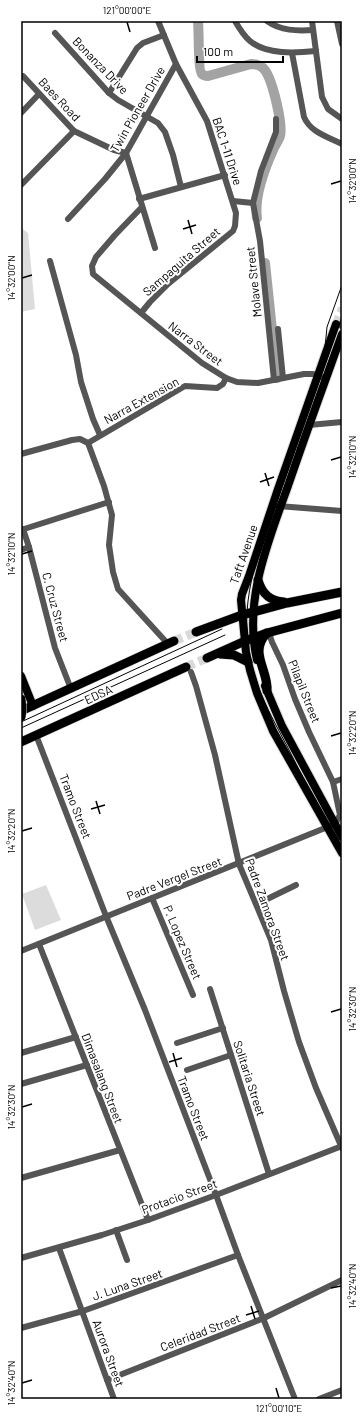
<svg xmlns="http://www.w3.org/2000/svg" width="363" height="1420" viewBox="0 0 363 1420" font-family="Barlow,sans-serif">
<style>
.green{fill:#dcdcdc}
.lines{fill:none;stroke-linecap:round;stroke-linejoin:round}
.river{stroke:#a3a3a3;stroke-width:10}
.major-tunnel{stroke:#d9d9d9;stroke-width:8;stroke-dasharray:8 4;stroke-linecap:butt}
.highway-tunnel{stroke:#d9d9d9;stroke-width:9;stroke-dasharray:9 4.5;stroke-linecap:butt}
.major-casing{stroke:#dbdbdb;stroke-width:10}
.highway-casing{stroke:#dbdbdb;stroke-width:10}
.minor{stroke:#555;stroke-width:6}
.major{stroke:#000;stroke-width:8}
.highway{stroke:#000;stroke-width:9}
.tram{stroke:#000;stroke-width:1}
.highway-bridge-casing{stroke:#dbdbdb;stroke-width:10;stroke-linecap:butt}
.highway-bridge{stroke:#000;stroke-width:9}
.ticks{fill:none;stroke:#000;stroke-width:1.5}
.labels{text-anchor:middle;dominant-baseline:central;stroke-width:4;stroke-linejoin:round;paint-order:stroke}
.street-label{font-size:12px;fill:#000;stroke:#fff}
.neatline{fill:none;stroke:#000;stroke-width:1.5}
.ticks-label{font-size:10px;text-anchor:middle;fill:#000}
</style>
<rect width="100%" height="100%" fill="#fff"/>
<!-- green -->
<g class="green">
<polygon points="21,228 28,233 35,309 21,312"/>
<polygon points="46,885 61,920 35,930 22,894"/>
</g>
<g class="lines">
<!-- river -->
<g class="river">
<path d="M198,21C199,29 198,71 202,74C204,76 206,76 208,76L251,64C256,64 260,65 263,68C272,76 283,124 280,136C279,140 275,145 273,150C265,168 254,198 257,218"/>
<polyline points="265,263 277,378"/>
</g>
<!-- major-tunnel -->
<polyline class="major-tunnel" points="336,324 342,308"/>
<!-- highway-tunnel -->
<g class="highway-tunnel">
<polyline points="174,641 196,632"/>
<polyline points="186,667 207,658"/>
</g>
<defs>
<g id="major">
<polyline points="336,324 278,489 249,576 242,594 241,600 246,652 250,670 257,693 273,731 342,853"/>
<path d="M257,660C243,599 269,540 289,483C306,433 324,384 342,334"/>
<polyline points="21,676 33,706"/>
<polyline points="265,686 282,726 342,837"/>
</g>
<g id="highway">
<path d="M258,580C262,594 270,601 284,602"/>
<polyline points="196,632 242,615 287,603 342,592"/>
<path d="M267,633C248,652 269,671 267,691"/>
<polyline points="220,654 234,655 248,662"/>
<polyline points="207,658 245,641 267,633 342,613"/>
<polyline points="21,711 174,641"/>
<polyline points="21,742 186,667"/>
</g>
</defs>
<!-- major casing -->
<use href="#major" class="major-casing"/>
<!-- highway casing -->
<use href="#highway" class="highway-casing"/>
<!-- minor -->
<g class="minor">
<path d="M235,21C239,28 244,36 250,41C266,55 296,53 316,51"/>
<path d="M267,21C281,31 297,31 313,30"/>
<polyline points="312,21 322,97 328,109 342,119"/>
<polyline points="337,21 342,44"/>
<polyline points="55,33 109,93 118,100 158,123 165,132 173,155 181,187"/>
<path d="M292,53L304,117C310,132 328,137 342,144"/>
<polyline points="21,76 23,76 74,131 114,150 126,153 155,248"/>
<polyline points="109,93 137,48 143,43 164,35"/>
<polyline points="21,113 39,94"/>
<polyline points="21,185 74,131"/>
<polyline points="139,199 225,175"/>
<polyline points="233,201 253,203"/>
<polyline points="142,207 115,235 96,257 92,266 93,274 202,363 226,378 237,382 258,383 304,374 313,374 321,377"/>
<polyline points="68,219 105,179 126,153 176,64"/>
<polyline points="50,261 76,355 81,382 93,419 100,435"/>
<polyline points="141,313 150,302 168,284 233,231 235,226 236,213 207,121 176,64 158,21"/>
<polyline points="336,324 342,326"/>
<polyline points="278,329 283,378"/>
<polyline points="274,380 260,241 253,203 261,171 276,132 276,119"/>
<polyline points="309,425 342,422"/>
<polyline points="88,443 185,386 217,388 223,384 226,378"/>
<polyline points="21,454 72,440 80,439 88,443 104,486 112,515 109,545 113,572 118,589 168,644"/>
<polyline points="278,506 342,511"/>
<polyline points="23,529 29,547 55,648 71,689"/>
<polyline points="21,530 109,502"/>
<polyline points="21,550 29,547"/>
<polyline points="191,672 196,686 215,755 239,864 271,940 284,991 299,1042 316,1088 342,1148"/>
<polyline points="36,735 106,916 145,1010 216,1195 238,1255 295,1399"/>
<polyline points="333,782 342,779"/>
<polyline points="152,898 193,995"/>
<polyline points="257,904 296,885"/>
<polyline points="39,944 148,1220"/>
<polyline points="21,951 335,824 340,815 333,782 309,732 295,699 283,665 272,642 269,633"/>
<polyline points="210,989 269,1174"/>
<polyline points="177,1043 223,1028"/>
<polyline points="21,1053 76,1037"/>
<polyline points="187,1070 231,1055"/>
<polyline points="21,1084 87,1065"/>
<polyline points="21,1178 120,1150"/>
<polyline points="116,1230 127,1260"/>
<polyline points="59,1248 114,1399"/>
<polyline points="21,1258 102,1235 148,1220 216,1195 342,1146"/>
<polyline points="21,1328 83,1311 238,1255"/>
<polyline points="107,1380 264,1318 342,1280"/>
<polyline points="319,1399 342,1390"/>
</g>
<!-- major -->
<use href="#major" class="major"/>
<!-- highway -->
<use href="#highway" class="highway"/>
<!-- tram -->
<g class="tram">
<path d="M342,317L319,379L257,558C249,586 244,616 248,645C252,682 270,714 287,746C304,781 323,814 342,848"/>
<polyline points="324,358 327,327 342,285"/>
<polyline points="21,722 222,629"/>
<polyline points="21,728 225,635"/>
</g>
<defs>
<polyline id="highway-bridge" points="21,699 22,710 21,717"/>
</defs>
<!-- highway-bridge casing -->
<use href="#highway-bridge" class="highway-bridge-casing"/>
<!-- highway-bridge -->
<use href="#highway-bridge" class="highway-bridge"/>
</g>
<!-- ticks -->
<path class="ticks" d="M127,22L130,32M331,184L341,181M188,220L192,234M183,229L196,225M22,278L32,275M331,460L341,457M265,473L269,486M260,482L274,477M22,554L32,551M331,736L341,733M96,801L100,814M91,809L105,805M22,831L32,828M331,1012L341,1009M173,1053L177,1067M169,1062L182,1058M22,1107L32,1104M331,1288L341,1286M251,1306L255,1319M246,1315L259,1311M22,1383L32,1380M276,1388L279,1398"/>
<g class="labels">
<!-- street labels -->
<g class="street-label">
<text transform="translate(101 65) rotate(46)">Bonanza Drive</text>
<text transform="translate(60 99) rotate(47)">Baes Road</text>
<text transform="translate(137 109) rotate(-60)">Twin Pioneer Drive</text>
<text transform="translate(228 151) rotate(72)">BAC 1-11 Drive</text>
<text transform="translate(181 261) rotate(-41)">Sampaguita Street</text>
<text transform="translate(253 282) rotate(-96)">Molave Street</text>
<text transform="translate(196 343) rotate(37)">Narra Street</text>
<text transform="translate(141 400) rotate(-29)">Narra Extension</text>
<text transform="translate(243 554) rotate(-71)">Taft Avenue</text>
<text transform="translate(56 607) rotate(75)">C. Cruz Street</text>
<text transform="translate(305 691) rotate(68)">Pilapil Street</text>
<text transform="translate(98 694) rotate(-25)">EDSA</text>
<text transform="translate(76 806) rotate(69)">Tramo Street</text>
<text transform="translate(174 878) rotate(-21)">Padre Vergel Street</text>
<text transform="translate(268 909) rotate(70)">Padre Zamora Street</text>
<text transform="translate(183 942) rotate(67)">P. Lopez Street</text>
<text transform="translate(103 1078) rotate(69)">Dimasalang Street</text>
<text transform="translate(250 1078) rotate(72)">Solitaria Street</text>
<text transform="translate(194 1108) rotate(69)">Tramo Street</text>
<text transform="translate(179 1196) rotate(-20)">Protacio Street</text>
<text transform="translate(127 1284) rotate(-19)">J. Luna Street</text>
<text transform="translate(200 1332) rotate(-21)">Celeridad Street</text>
<text transform="translate(109 1353) rotate(70)">Aurora Street</text>
</g>
</g>
<!-- border -->
<rect width="363" height="1420" fill="none" stroke="#ffffff" stroke-width="44"/>
<!-- scale -->
<path d="M197 56v6h86v-6" fill="none" stroke="#000000" stroke-width="2"/>
<text x="203" y="56" font-size="12" fill="#000000" stroke="#ffffff" stroke-width="3" paint-order="stroke">100 m</text>
<rect x="22" y="22" width="319" height="1376" class="neatline"/>
<g class="ticks-label">
<text x="127" y="14">121°00'00"E</text>
<text transform="translate(352 181) rotate(-90)" y="4">14°32'00"N</text>
<text transform="translate(11 278) rotate(-90)" y="4">14°32'00"N</text>
<text transform="translate(352 457) rotate(-90)" y="4">14°32'10"N</text>
<text transform="translate(11 554) rotate(-90)" y="4">14°32'10"N</text>
<text transform="translate(352 733) rotate(-90)" y="4">14°32'20"N</text>
<text transform="translate(11 831) rotate(-90)" y="4">14°32'20"N</text>
<text transform="translate(352 1009) rotate(-90)" y="4">14°32'30"N</text>
<text transform="translate(11 1107) rotate(-90)" y="4">14°32'30"N</text>
<text transform="translate(352 1286) rotate(-90)" y="4">14°32'40"N</text>
<text transform="translate(11 1383) rotate(-90)" y="4">14°32'40"N</text>
<text x="279" y="1412">121°00'10"E</text>
</g>
</svg>
